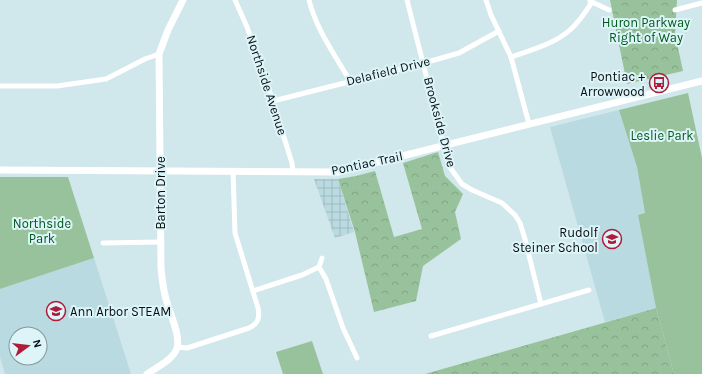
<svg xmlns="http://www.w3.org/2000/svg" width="702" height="374" viewBox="0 0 702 374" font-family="Karla,sans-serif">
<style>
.built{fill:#badae1;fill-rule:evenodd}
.industrial{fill:url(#industrial-grid)}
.forest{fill:url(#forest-crowns)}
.green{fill:#98c29b}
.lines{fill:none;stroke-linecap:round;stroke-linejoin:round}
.street{stroke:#fff;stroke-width:5}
.secondary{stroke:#fff;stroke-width:7}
.labels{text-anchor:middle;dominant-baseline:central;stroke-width:4;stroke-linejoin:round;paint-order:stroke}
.park-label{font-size:13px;fill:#005b1b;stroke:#ddf4f9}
.street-label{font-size:13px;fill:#070e10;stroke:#ddf4f9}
.poi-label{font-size:13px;fill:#070e10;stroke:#ddf4f9;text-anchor:end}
</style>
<defs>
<pattern id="industrial-grid" width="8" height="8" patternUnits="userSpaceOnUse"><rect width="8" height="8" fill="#badae1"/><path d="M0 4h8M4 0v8" fill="none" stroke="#9ebac0"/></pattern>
<pattern id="forest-crowns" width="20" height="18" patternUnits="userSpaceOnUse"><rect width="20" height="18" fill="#98c29b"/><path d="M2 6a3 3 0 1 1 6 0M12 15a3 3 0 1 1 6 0" fill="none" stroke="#82a684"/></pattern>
</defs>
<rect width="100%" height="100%" fill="#d0e7ec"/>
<!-- built -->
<g class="built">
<polygon points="619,110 637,167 645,213 638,215 656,308 605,322 550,127"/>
<path d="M94,258L131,374H5L0,357V289ZM16,334H40V358H16Z"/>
</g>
<!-- industrial -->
<polygon class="industrial" points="314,179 338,179 354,232 335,238"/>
<!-- forest -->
<g class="forest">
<polygon points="610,0 677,0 675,34 683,71 627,84"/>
<polygon points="438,152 445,176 463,194 455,212 461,239 423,266 416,301 374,312 355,232 338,179 356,176 375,171 394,237 422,229 403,163"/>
<polygon points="656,308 674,374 425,374"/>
</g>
<!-- green -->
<g class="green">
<polygon points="688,93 702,158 702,374 674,374 656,308 638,215 645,213 637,167 619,110"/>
<polygon points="0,177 68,177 94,258 0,289"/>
<polygon points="312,341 323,374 283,374 276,352"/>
</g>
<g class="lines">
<!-- street -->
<g class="street">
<polyline points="235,0 247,27 267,83 292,163 293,172"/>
<path d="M309,0C316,29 335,55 350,81"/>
<polyline points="407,0 449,166 462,184 472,190 502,203 515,215 520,223 525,239 541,304"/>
<polyline points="486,0 491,15 511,57 529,124"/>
<polyline points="590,1 609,10"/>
<polyline points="675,10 702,3"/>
<path d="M511,57C531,50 555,44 571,29C580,21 586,11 592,2"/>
<polyline points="0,86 57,86 106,79 145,59 159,54"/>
<polyline points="273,101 424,63 459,53 499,31"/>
<polyline points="103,243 160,242"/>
<polyline points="319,267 322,258"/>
<polyline points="253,291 302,275 319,267 326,279 343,328 357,358"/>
<polyline points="431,336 589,290"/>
<path d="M177,347L187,348L249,328C258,324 260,318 258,308L235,233L233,171"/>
</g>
<!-- secondary -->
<g class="secondary">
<polyline points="0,170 338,172 702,81"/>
<path d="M147,374C157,367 173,360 177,348C181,336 169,312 166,299C163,289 162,279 161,268L159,54L168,30L183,0"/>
</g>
</g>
<!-- icons -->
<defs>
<symbol id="bus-ring" viewBox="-11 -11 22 22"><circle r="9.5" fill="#ddf4f9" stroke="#af1b38" stroke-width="1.5"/><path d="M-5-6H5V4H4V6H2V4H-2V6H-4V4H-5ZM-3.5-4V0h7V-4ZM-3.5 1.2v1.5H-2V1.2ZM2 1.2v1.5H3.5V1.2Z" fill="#af1b38"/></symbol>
<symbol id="school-ring" viewBox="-11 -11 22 22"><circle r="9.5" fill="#ddf4f9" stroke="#af1b38" stroke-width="1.5"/><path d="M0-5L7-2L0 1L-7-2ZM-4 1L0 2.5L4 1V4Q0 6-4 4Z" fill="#af1b38"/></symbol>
</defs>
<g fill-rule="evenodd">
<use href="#bus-ring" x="648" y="72" width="22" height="22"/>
<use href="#school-ring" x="601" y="228" width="22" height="22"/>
<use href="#school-ring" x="45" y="300" width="22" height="22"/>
</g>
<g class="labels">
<!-- park labels -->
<g class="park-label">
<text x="646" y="22">Huron Parkway<tspan x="646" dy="15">Right of Way</tspan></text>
<text x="662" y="135">Leslie Park</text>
<text x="42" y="223">Northside<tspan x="42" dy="15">Park</tspan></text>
</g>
<!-- street labels -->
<g class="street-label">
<text transform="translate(388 71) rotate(-14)">Delafield Drive</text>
<text transform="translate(267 85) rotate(72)">Northside Avenue</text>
<text transform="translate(440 122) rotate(75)">Brookside Drive</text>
<text transform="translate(367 163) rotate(-12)">Pontiac Trail</text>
<text transform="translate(160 193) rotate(-90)">Barton Drive</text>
</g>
<!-- poi labels -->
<g class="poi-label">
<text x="645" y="76">Pontiac +<tspan x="645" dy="15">Arrowwood</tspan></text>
<text x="598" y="232">Rudolf<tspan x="598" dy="15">Steiner School</tspan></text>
<text x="70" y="311" text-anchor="start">Ann Arbor STEAM</text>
</g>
</g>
<!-- north arrow -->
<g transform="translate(28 346) rotate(75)"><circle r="19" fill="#ddf4f9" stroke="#87989c"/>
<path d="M0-3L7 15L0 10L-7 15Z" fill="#af1b38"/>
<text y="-6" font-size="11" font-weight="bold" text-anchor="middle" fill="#070e10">N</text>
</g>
</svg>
